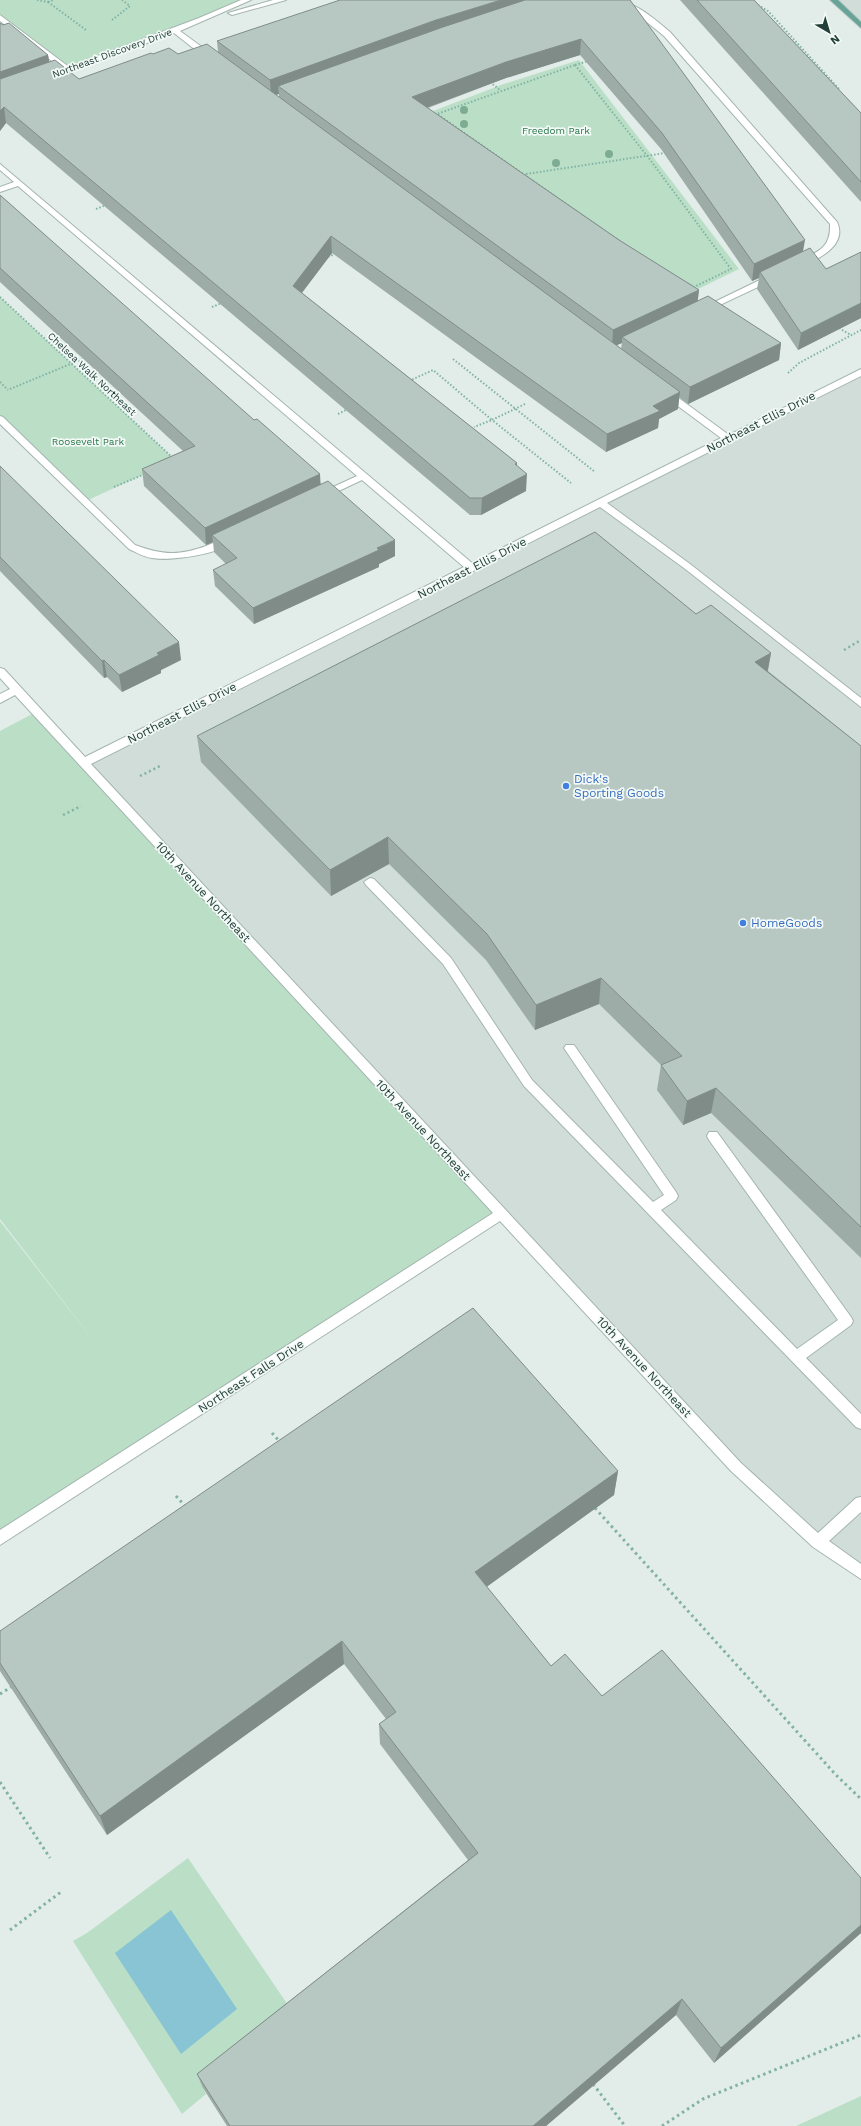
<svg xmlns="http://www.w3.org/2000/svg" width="861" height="2126" viewBox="0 0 861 2126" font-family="'Work Sans',sans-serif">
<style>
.built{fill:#d0ddd8}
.green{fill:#badfc6}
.water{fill:#88c4d4}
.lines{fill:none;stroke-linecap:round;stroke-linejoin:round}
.minor-casing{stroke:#a4b5b0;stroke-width:2}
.major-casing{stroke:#c1c9c7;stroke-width:2}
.path-far2{stroke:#82b2a5;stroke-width:2;stroke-dasharray:1.5 2;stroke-linecap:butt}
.path-far1{stroke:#82b2a5;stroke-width:2.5;stroke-dasharray:2 3;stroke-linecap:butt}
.path{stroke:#82b2a5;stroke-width:3;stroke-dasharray:2.5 3.5;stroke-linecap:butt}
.minor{fill:#fff;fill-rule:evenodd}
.major{fill:#65a497;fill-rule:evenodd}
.tree{fill:#7dac93}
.wall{fill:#9daca7;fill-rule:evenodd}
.shaded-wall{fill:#808c88}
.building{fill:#b7c8c2;stroke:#808c88}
.shop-dot{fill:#3f7fe0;stroke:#f3f9f6;stroke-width:1.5}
.labels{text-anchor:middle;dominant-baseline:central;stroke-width:3.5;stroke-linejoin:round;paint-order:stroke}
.far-street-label{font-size:10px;fill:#213f38;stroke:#f3f9f6}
.far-park-label{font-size:10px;fill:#2a774c;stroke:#f3f9f6}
.street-label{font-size:12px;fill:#213f38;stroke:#f3f9f6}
.shop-label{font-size:12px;fill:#366cbe;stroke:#f3f9f6;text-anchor:start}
</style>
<rect width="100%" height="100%" fill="#e2ede9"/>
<!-- built -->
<g class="built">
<polygon points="834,0 861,0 861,26"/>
<polygon points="861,372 861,1572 736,1467 83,763"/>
</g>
<!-- green -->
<g class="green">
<polygon points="0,0 247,0 68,70 0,17"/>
<polygon points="579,60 739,269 692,292 428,113 501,85"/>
<polygon points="0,297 175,460 86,501 0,419"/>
<polygon points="36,712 501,1214 0,1538 0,1221 96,1344 0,1219 0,731"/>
<polygon points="188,1858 288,2005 203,2088 206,2094 182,2114 73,1941 87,1933"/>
<polygon points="861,2096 861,2126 796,2126"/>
</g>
<!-- water -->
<polygon class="water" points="171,1910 237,2009 181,2054 115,1953"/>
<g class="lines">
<defs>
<g id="minor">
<polygon points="241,0 251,0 180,31 213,55 213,59 207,59 174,33 52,78 49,78 49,74 62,69 0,21 0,15 69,67 199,18"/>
<polygon points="273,0 286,0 232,15 228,13"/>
<path d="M611,0C634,0 653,18 670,32L837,222C846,241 827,254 813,261C808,263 804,266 798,265V261C817,252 831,249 830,224L664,36L637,14Z"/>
<polygon points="0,164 472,563 721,438 663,395 663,391 669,391 729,435 861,369 861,376 607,503 690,564 861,698 861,707 684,568 600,507 91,764 741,1463 818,1533 856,1498 861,1497 861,1512 829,1541 861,1564 861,1579 813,1547 731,1471 500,1221 0,1545 0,1530 493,1213 15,695 0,703 0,694 10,689 0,678 0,668 4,669 85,757 464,567 362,480 326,497 320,497 320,493 357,476 18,186 0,192 0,187 14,182 0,170"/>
<polygon points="772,274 775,275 775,279 707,311 701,311 700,309"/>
<path d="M0,416L3,417L135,545C162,555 179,556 206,546C213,543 220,540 227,538L232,541C221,555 169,561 152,558C143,557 136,552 129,549L0,424Z"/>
<polygon points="370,878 374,879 451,958 532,1080 653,1202 664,1195 564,1048 566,1045 574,1045 676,1192 678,1196 676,1200 661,1210 797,1349 838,1320 709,1140 707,1136 709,1132 717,1132 851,1317 853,1321 851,1325 806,1358 861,1414 861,1429 856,1427 524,1086 443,964 366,885 364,882"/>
</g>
<polygon id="major" points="830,0 838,0 861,22 861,28"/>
</defs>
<!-- minor casing -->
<use href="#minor" class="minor-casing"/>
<!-- major casing -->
<use href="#major" class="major-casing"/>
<!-- path-far2 -->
<g class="path-far2">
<polyline points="37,0 48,2 50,0"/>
<polyline points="48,2 86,30"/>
<polyline points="48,2 54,0"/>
<polyline points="758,5 768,11 839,89"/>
<polyline points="112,20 130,6 122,0"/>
<polygon points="575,65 648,157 731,269 694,287 647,260 437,114"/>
<polyline points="575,65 588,61"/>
<polyline points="490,82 500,90"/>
<polyline points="526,174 665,153"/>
<polyline points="96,209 106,205"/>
<polyline points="328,257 337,253"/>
<polyline points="0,297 173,458"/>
<polyline points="212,307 222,303"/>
<polyline points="839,328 851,335"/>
<polyline points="453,359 595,472"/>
<polyline points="788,373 799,363 861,330"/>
<polyline points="409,381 433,370 492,420 474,427"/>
<polyline points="0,382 8,390"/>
<polyline points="10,389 85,358"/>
<polyline points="525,404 492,420 571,483"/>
<polyline points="338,414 348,409"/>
<polyline points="114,487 145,474"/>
</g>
<!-- path-far1 -->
<g class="path-far1">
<polyline points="844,650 861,640"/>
<polyline points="140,776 160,766"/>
<polyline points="63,815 81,806"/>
</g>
<!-- path -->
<g class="path">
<polyline points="272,1433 280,1442"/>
<polyline points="176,1496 186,1507"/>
<polyline points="595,1508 836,1775 861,1799"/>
<polyline points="0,1694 11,1687"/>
<polyline points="0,1782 50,1858"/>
<polyline points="10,1930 61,1892"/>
<polyline points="593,2084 625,2126"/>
<polyline points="662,2126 703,2099 861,2035"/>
</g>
<!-- minor -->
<use href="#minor" class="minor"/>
<!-- major -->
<use href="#major" class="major"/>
</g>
<!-- trees -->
<g class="tree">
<circle cx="464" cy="110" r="4"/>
<circle cx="464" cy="124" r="4"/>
<circle cx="609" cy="154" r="4"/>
<circle cx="556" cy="163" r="4"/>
</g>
<!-- wall -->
<g class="wall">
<path d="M630,0L803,251L826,269L861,252V318L798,350L757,289L759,278L752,281L661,149L580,55L506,78L428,108L619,240L699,290L697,302L781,343L779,360L688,404L679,397L678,409L659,419L658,428L606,452L332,253L302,293L517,463V466L526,491L481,515H470L6,123L0,131V23L48,55L49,62L79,79L153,54H178L218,52L217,41ZM279,94V97L276,95ZM622,343L621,349L617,345Z"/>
<polygon points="680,0 754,0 861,113 861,202"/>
<polygon points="0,195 321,484 395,556 379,564 379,567 254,624 215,586 213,570 226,564 214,552 213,542 206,545 144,486 142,469 183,451 0,282"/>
<polygon points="0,466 181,660 161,670 161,673 122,692 107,677 104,678 0,571"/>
<polygon points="696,614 771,653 768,671 861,746 861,1258 711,1113 683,1125 657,1090 661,1065 599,1004 535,1030 486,960 389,864 331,896 201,762 197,736"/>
<polygon points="618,1471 614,1495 486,1587 551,1666 602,1696 861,1878 861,1933 714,2063 676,2015 546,2126 227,2126 203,2088 197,2074 468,1860 380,1744 379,1724 386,1719 344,1664 107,1835 0,1671 0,1631"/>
</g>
<!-- shaded-wall -->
<g class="shaded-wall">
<polygon points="501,0 552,0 278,86 279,94 271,96 270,80 436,20"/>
<polygon points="581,39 580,55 506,78 412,113 412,97 506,62"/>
<polygon points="48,55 51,71 0,89 0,72"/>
<polygon points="4,107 6,123 0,131 0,111"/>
<polygon points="331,236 332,253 294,303 293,286"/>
<polygon points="805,240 802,257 760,272 759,278 752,281 754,264"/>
<polygon points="699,290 697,307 622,337 622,343 612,347 613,330"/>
<polygon points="861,303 861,318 798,350 801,333"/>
<polygon points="781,343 779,360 688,404 690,387"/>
<polygon points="680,392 678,409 659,419 658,428 606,452 607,434 653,406"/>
<polygon points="517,463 516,480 527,474 526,491 481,515 482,498 515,464"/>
<polygon points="320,474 321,491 212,535 213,542 206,545 205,528"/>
<polygon points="395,540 395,556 379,564 379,567 254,624 253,608"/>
<polygon points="179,642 181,660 161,670 161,673 122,692 119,675 157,653"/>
<polygon points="771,653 766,679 755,662"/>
<polygon points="104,660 107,677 104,678 102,661"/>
<polygon points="388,837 389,864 331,896 330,870"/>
<polygon points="601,978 599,1004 535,1030 536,1005"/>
<polygon points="716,1088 711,1113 683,1125 687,1101"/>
<polygon points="618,1471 614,1495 474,1596 475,1572"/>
<polygon points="342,1641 344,1664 107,1835 100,1816"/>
<polygon points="861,1925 861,1933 714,2063 721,2048"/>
<polygon points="682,1999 676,2015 546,2126 533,2126"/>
</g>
<!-- building -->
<g class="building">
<polygon points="340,0 501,0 436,20 270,80 217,41"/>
<polygon points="525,0 630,0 805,240 754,264 662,133 581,39 506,62 412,97 619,240 699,290 613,330 278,86 443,27"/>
<polygon points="697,0 754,0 861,113 861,182"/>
<polygon points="0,23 3,25 9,23 48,55 0,72"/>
<polygon points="207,44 680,392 653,406 660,411 607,434 331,236 293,286 517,463 515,464 527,474 482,498 470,498 4,107 0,111 0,79 55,60 79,79 151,53 153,54 169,48 178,54"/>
<polygon points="0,195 254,420 257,419 320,474 205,528 142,469 195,446 0,268"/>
<polygon points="810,248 826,269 861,252 861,303 801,333 760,272"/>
<polygon points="708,296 781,343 690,387 622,337"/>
<polygon points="0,466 179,642 157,653 159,655 119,675 104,660 102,661 0,557"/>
<polygon points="328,481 395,540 377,548 379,550 253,608 213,570 237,558 212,535"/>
<polygon points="595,532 696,614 711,605 771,653 755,662 861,746 861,1227 716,1088 687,1101 661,1065 682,1056 601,978 536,1005 487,934 388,837 330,870 197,736"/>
<polygon points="473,1308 618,1471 475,1572 551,1666 565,1654 602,1696 662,1650 861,1878 861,1925 721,2048 682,1999 533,2126 230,2126 197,2074 478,1853 379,1724 396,1712 342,1641 100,1816 0,1663 0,1631"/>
</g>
<!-- markers -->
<g class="shop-dot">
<circle cx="566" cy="786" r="4"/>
<circle cx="743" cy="923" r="4"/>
</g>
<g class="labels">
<!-- far-street labels -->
<g class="far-street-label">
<text transform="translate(112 53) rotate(-20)">Northeast Discovery Drive</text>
<text transform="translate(92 374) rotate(43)">Chelsea Walk Northeast</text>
</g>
<!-- far-park labels -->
<g class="far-park-label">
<text x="556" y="130">Freedom Park</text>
<text x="88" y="441">Roosevelt Park</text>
</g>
<!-- street labels -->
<g class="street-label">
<text transform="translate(761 422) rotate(-27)">Northeast Ellis Drive</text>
<text transform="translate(472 568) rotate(-27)">Northeast Ellis Drive</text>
<text transform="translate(182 713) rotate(-27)">Northeast Ellis Drive</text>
<text transform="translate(203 892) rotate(47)">10th Avenue Northeast</text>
<text transform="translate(423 1130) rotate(47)">10th Avenue Northeast</text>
<text transform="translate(644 1367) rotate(47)">10th Avenue Northeast</text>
<text transform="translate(251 1376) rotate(-33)">Northeast Falls Drive</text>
</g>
<!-- shop labels -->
<g class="shop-label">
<text x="574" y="779">Dick's<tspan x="574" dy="14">Sporting Goods</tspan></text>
<text x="751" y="923">HomeGoods</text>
</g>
</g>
<!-- north arrow -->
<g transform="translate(829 32) rotate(142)" stroke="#f3f9f6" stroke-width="3" paint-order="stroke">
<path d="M0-3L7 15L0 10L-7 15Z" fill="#213f38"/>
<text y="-6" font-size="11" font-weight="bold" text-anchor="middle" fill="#213f38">N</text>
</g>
</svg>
